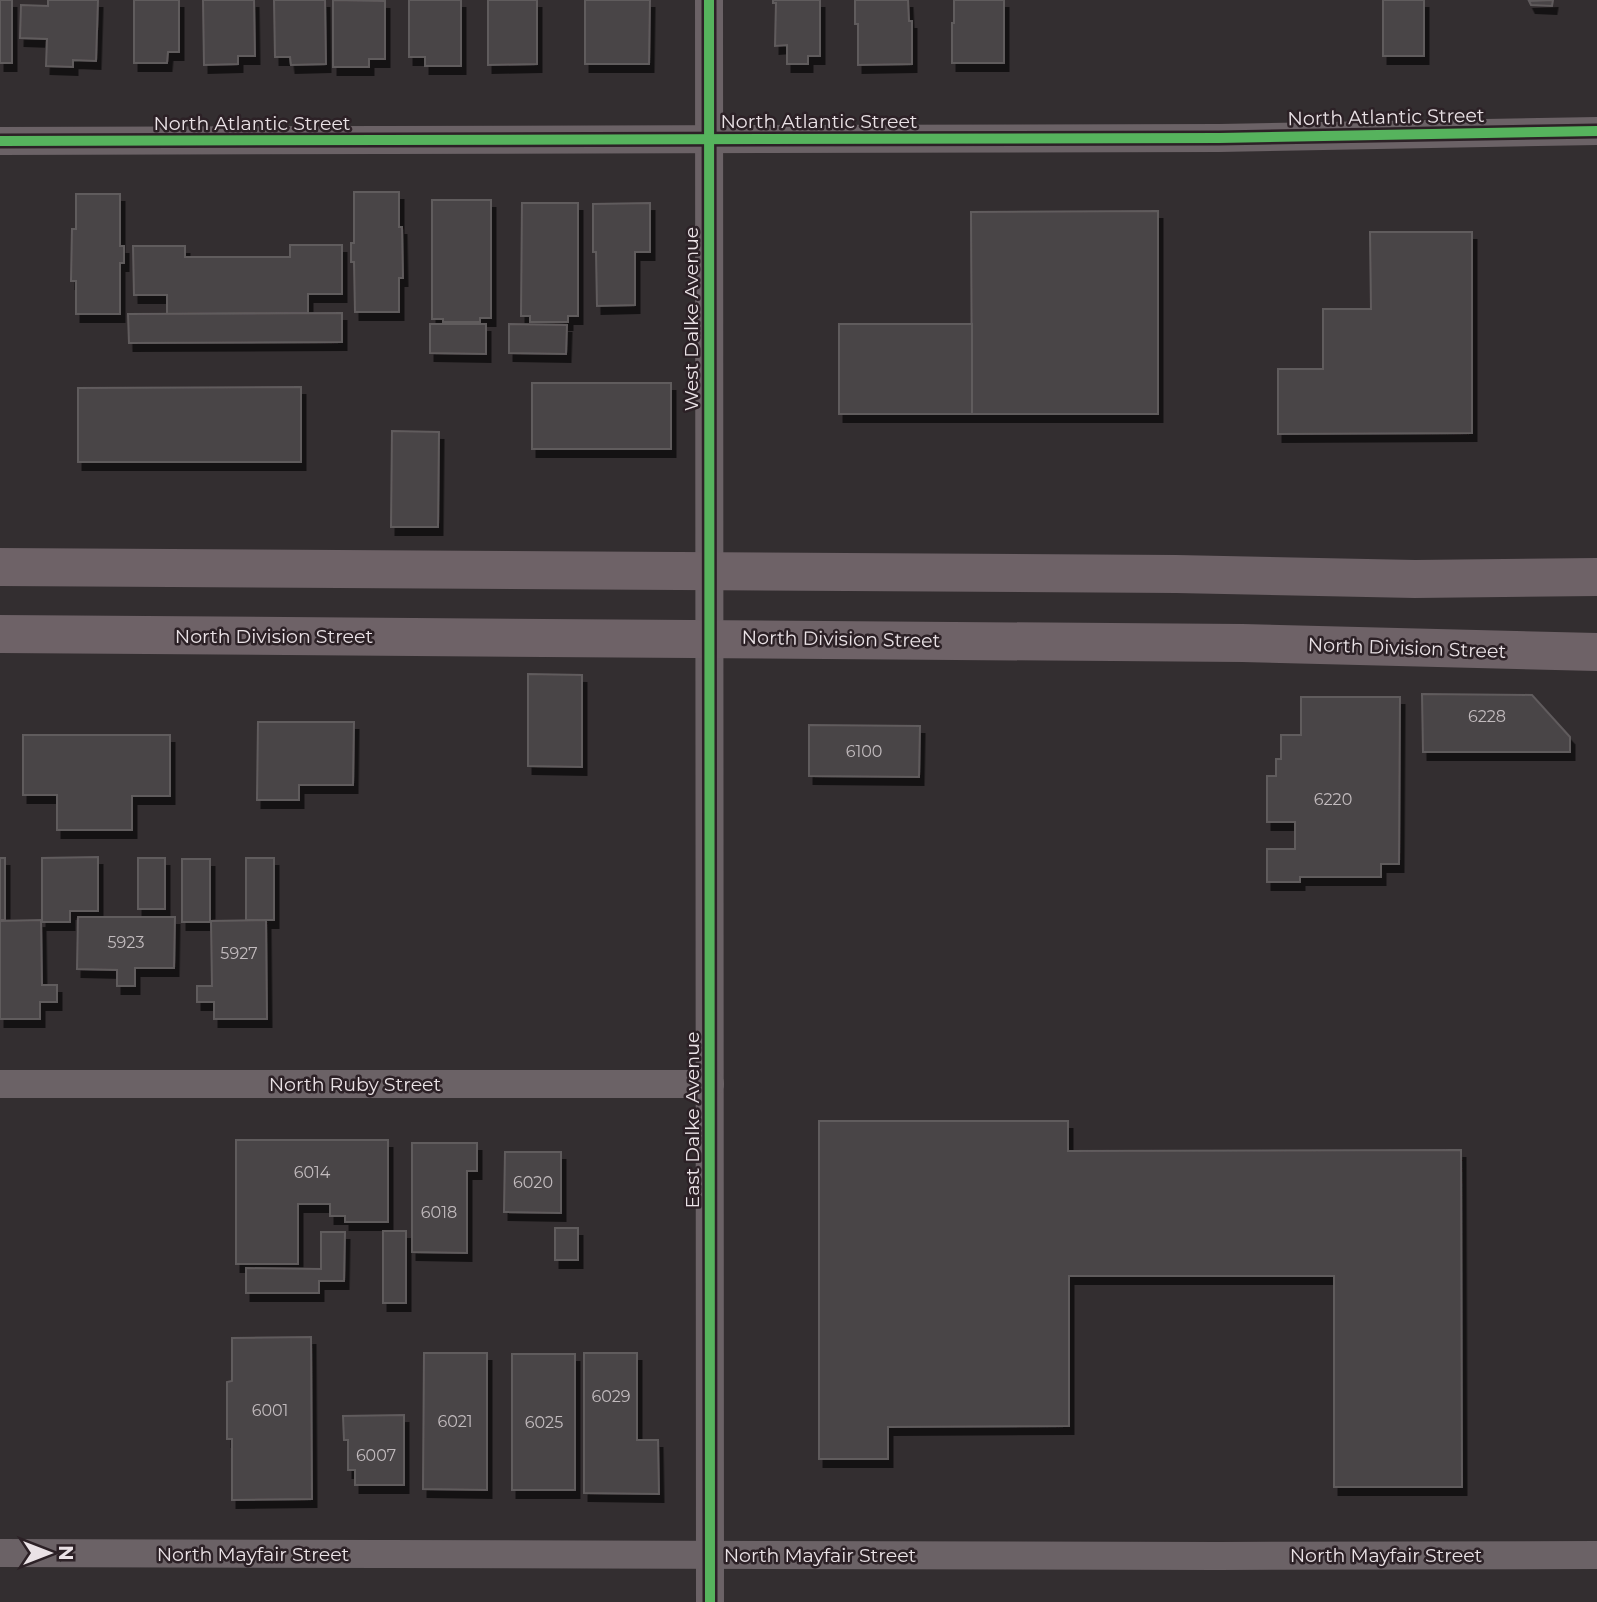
<svg xmlns="http://www.w3.org/2000/svg" width="1597" height="1602" viewBox="0 0 1597 1602" font-family="Montserrat,sans-serif">
<style>
.building{fill:#4a4547;stroke:#605b5d;stroke-width:2;filter:url(#shadow)}
.lines{fill:none;stroke-linecap:round;stroke-linejoin:round}
.minor{stroke:#6b6266;stroke-width:28}
.primary{stroke:#6e6267;stroke-width:38}
.cycleway-casing{stroke:#2c2126;stroke-width:15}
.cycleway{stroke:#56b35d;stroke-width:10}
.labels{text-anchor:middle;dominant-baseline:central;stroke-width:5;stroke-linejoin:round;paint-order:stroke}
.number-label{font-size:16px;fill:#c2bbbe}
.street-label{font-size:19px;fill:#eae2e6;stroke:#2c2126}
</style>
<defs>
<filter id="shadow"><feDropShadow dx="4.5" dy="8" stdDeviation="0" flood-color="#0009"/></filter>
</defs>
<rect width="100%" height="100%" fill="#332e30"/>
<!-- building -->
<g class="building">
<rect x="0" y="0" width="12" height="63"/>
<polygon points="48,0 98,0 96,61 73,60 73,67 46,66 47,39 20,38 21,5 48,6"/>
<polygon points="134,0 179,0 179,52 168,52 167,63 134,63"/>
<polygon points="203,0 254,0 255,56 238,56 238,64 204,65"/>
<polygon points="274,0 325,0 326,64 291,65 290,57 275,57"/>
<polygon points="333,0 385,1 385,59 369,59 369,67 333,67"/>
<polygon points="409,0 461,0 461,66 425,66 425,57 409,57"/>
<polygon points="488,0 537,0 537,64 488,65"/>
<polygon points="585,0 650,0 649,64 585,64"/>
<polygon points="773,0 820,0 820,56 808,56 808,64 787,64 787,45 775,46 776,3 773,3"/>
<polygon points="855,0 908,0 909,21 912,21 912,64 858,65 858,24 855,24"/>
<polygon points="954,0 1004,0 1004,63 952,63 952,23 954,23"/>
<rect x="1383" y="0" width="41" height="56"/>
<polygon points="1553,0 1552,6 1531,5 1529,1"/>
<polygon points="354,192 399,192 399,227 402,227 403,278 399,278 399,312 355,312 354,262 351,262 351,243 354,243"/>
<polygon points="76,194 120,194 120,246 124,246 124,263 120,263 120,314 76,314 76,281 71,281 72,229 76,229"/>
<polygon points="432,200 491,200 491,318 480,318 480,322 443,322 443,319 432,319"/>
<polygon points="522,203 578,203 578,316 568,316 568,322 530,322 530,316 521,316"/>
<polygon points="650,203 650,252 635,252 635,305 597,306 596,252 593,252 593,204"/>
<polygon points="1158,211 1158,414 972,414 971,212"/>
<polygon points="1370,232 1472,232 1472,433 1278,434 1278,369 1323,369 1323,309 1371,309"/>
<polygon points="290,245 342,245 342,294 308,294 308,313 167,314 167,295 134,295 133,246 185,246 185,257 290,257"/>
<polygon points="342,313 342,342 129,343 128,314"/>
<polygon points="430,324 486,324 486,354 430,353"/>
<polygon points="509,324 567,325 566,354 509,353"/>
<rect x="839" y="324" width="133" height="90"/>
<rect x="532" y="383" width="139" height="66"/>
<polygon points="301,387 301,462 78,462 78,388"/>
<polygon points="392,431 439,432 438,527 391,527"/>
<polygon points="528,674 582,675 582,767 528,766"/>
<polygon points="1422,694 1532,695 1570,737 1570,752 1423,752"/>
<polygon points="1301,697 1400,697 1399,864 1381,864 1381,877 1300,877 1300,882 1267,882 1267,849 1295,849 1295,822 1267,822 1267,776 1276,776 1276,759 1281,759 1281,735 1301,735"/>
<polygon points="258,722 354,722 353,785 299,785 299,800 257,800"/>
<polygon points="809,725 920,726 919,777 809,776"/>
<polygon points="23,735 170,735 170,796 132,796 132,830 57,830 57,795 23,795"/>
<polygon points="98,857 98,911 70,911 70,922 42,922 42,858"/>
<rect x="0" y="858" width="5" height="62"/>
<rect x="138" y="858" width="27" height="51"/>
<rect x="246" y="858" width="28" height="62"/>
<rect x="182" y="859" width="28" height="63"/>
<polygon points="78,917 175,917 174,968 135,968 135,986 117,986 117,970 77,969"/>
<polygon points="41,920 42,985 57,985 57,1002 40,1002 40,1019 0,1019 0,921"/>
<polygon points="266,920 267,1019 214,1019 214,1002 197,1002 197,986 212,986 211,921"/>
<polygon points="819,1121 1068,1121 1068,1151 1461,1150 1462,1487 1334,1487 1334,1276 1069,1276 1069,1426 888,1427 888,1459 819,1459"/>
<polygon points="236,1140 388,1140 388,1222 345,1222 345,1216 330,1216 330,1204 298,1204 298,1264 236,1264"/>
<polygon points="412,1143 477,1143 477,1171 467,1171 467,1253 412,1252"/>
<polygon points="505,1152 561,1152 561,1213 504,1212"/>
<rect x="555" y="1228" width="23" height="32"/>
<rect x="383" y="1231" width="23" height="72"/>
<polygon points="321,1232 345,1232 344,1281 319,1281 319,1293 246,1293 246,1268 321,1269"/>
<polygon points="311,1337 312,1499 232,1500 232,1439 227,1439 227,1382 232,1381 232,1338"/>
<polygon points="424,1353 487,1353 487,1490 423,1489"/>
<polygon points="584,1353 637,1353 637,1440 658,1440 659,1494 584,1493"/>
<rect x="512" y="1354" width="63" height="136"/>
<polygon points="404,1415 404,1485 355,1485 355,1470 348,1470 348,1440 344,1440 343,1416"/>
</g>
<g class="lines">
<!-- minor -->
<g class="minor">
<polyline points="709,0 710,1602"/>
<polyline points="0,141 1219,138 1597,131"/>
<polyline points="0,1084 710,1084"/>
<polyline points="0,1553 1218,1556 1597,1555"/>
</g>
<!-- primary -->
<g class="primary">
<polyline points="0,567 1176,574 1415,579 1597,577"/>
<polyline points="0,634 1242,643 1597,652"/>
</g>
<defs>
<g id="cycleway">
<polyline points="709,0 710,1602"/>
<polyline points="0,141 1219,138 1597,131"/>
</g>
</defs>
<!-- cycleway casing -->
<use href="#cycleway" class="cycleway-casing"/>
<!-- cycleway -->
<use href="#cycleway" class="cycleway"/>
</g>
<g class="labels">
<!-- number labels -->
<g class="number-label">
<text x="1487" y="716">6228</text>
<text x="864" y="751">6100</text>
<text x="1333" y="799">6220</text>
<text x="126" y="942">5923</text>
<text x="239" y="953">5927</text>
<text x="312" y="1172">6014</text>
<text x="533" y="1182">6020</text>
<text x="439" y="1212">6018</text>
<text x="611" y="1396">6029</text>
<text x="270" y="1410">6001</text>
<text x="455" y="1421">6021</text>
<text x="544" y="1422">6025</text>
<text x="376" y="1455">6007</text>
</g>
<!-- street labels -->
<g class="street-label">
<text transform="translate(1386 117) rotate(-1)">North Atlantic Street</text>
<text x="819" y="121">North Atlantic Street</text>
<text x="252" y="123">North Atlantic Street</text>
<text transform="translate(691 319) rotate(-90)">West Dalke Avenue</text>
<text x="274" y="636">North Division Street</text>
<text transform="translate(841 639) rotate(1)">North Division Street</text>
<text transform="translate(1407 648) rotate(2)">North Division Street</text>
<text x="355" y="1084">North Ruby Street</text>
<text transform="translate(692 1120) rotate(-90)">East Dalke Avenue</text>
<text x="253" y="1554">North Mayfair Street</text>
<text x="820" y="1555">North Mayfair Street</text>
<text x="1386" y="1555">North Mayfair Street</text>
</g>
</g>
<!-- north arrow -->
<g transform="translate(49 1553) rotate(90)" stroke="#2c2126" stroke-width="5" paint-order="stroke">
<path d="M0-5L12 26L0 18L-12 26Z" fill="#eae2e6"/>
<text y="-10" font-size="19" font-weight="bold" text-anchor="middle" fill="#eae2e6">N</text>
</g>
</svg>
